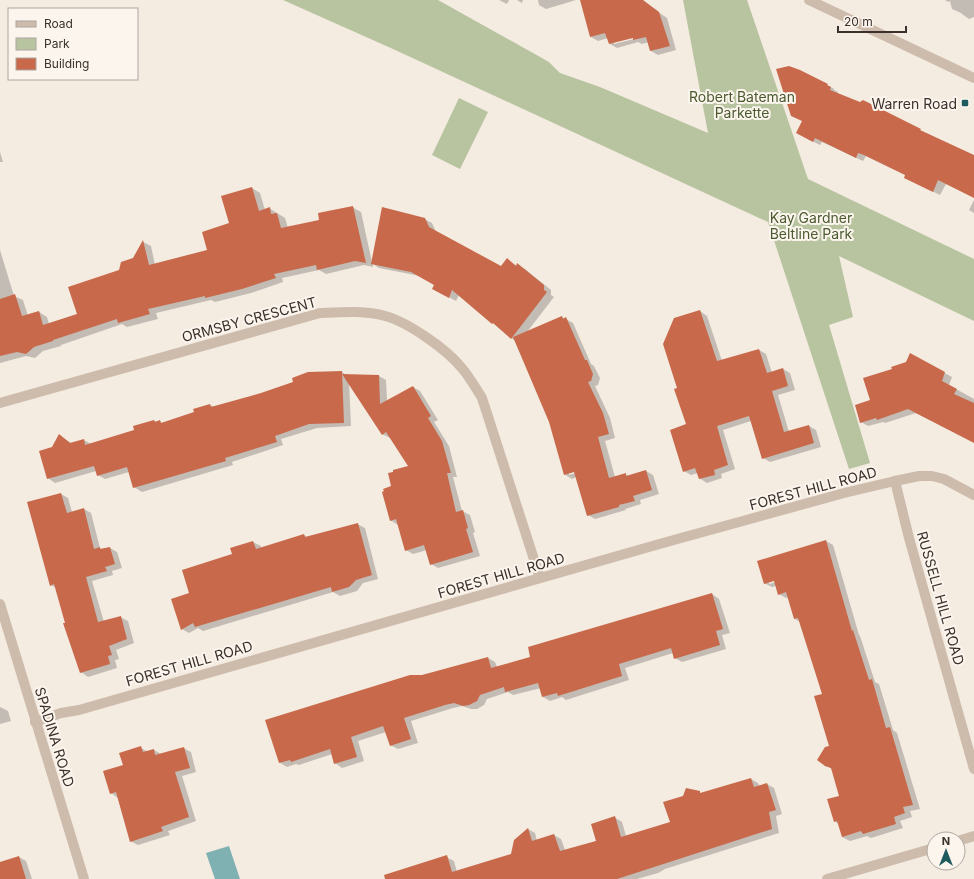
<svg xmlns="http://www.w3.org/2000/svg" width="974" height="879" viewBox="0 0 974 879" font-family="Inter,sans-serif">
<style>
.green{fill:#b8c4a0}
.water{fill:#7fb0b2}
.shadow{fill:#0003;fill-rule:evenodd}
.building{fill:#c8694b}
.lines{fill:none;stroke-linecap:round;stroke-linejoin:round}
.minor{stroke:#cdbbac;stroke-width:10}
.poi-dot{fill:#1f5a5e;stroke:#fbf5ee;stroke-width:1.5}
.labels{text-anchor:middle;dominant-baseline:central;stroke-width:4;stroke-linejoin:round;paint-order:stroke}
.park-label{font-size:14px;fill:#4a5a2e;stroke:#fbf5ee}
.poi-label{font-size:14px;fill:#3b302b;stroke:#fbf5ee;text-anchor:end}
.street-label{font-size:14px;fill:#3b302b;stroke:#fbf5ee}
</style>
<rect width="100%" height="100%" fill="#f4ebe1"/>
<!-- green -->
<g class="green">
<polygon points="283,0 438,0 549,62 560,73 600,87 708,133 683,0 747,0 808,179 974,259 974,321 839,256 853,317 829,325 870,463 849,469 768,222 393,49"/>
<polygon points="459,98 488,112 460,169 432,155"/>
</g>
<!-- water -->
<polygon class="water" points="229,846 240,879 215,879 206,853"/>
<!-- shadow -->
<g class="shadow">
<polygon points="499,0 509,0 507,4"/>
<polygon points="517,0 523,0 522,3"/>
<polygon points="538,0 576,0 546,9 539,5"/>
<path d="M581,0H641L667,18L676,50L658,55L651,51L649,42L642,44L638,42L617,48L610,44L608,38L598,41L591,37ZM637,36L638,38L614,44V42Z"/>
<polygon points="945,0 974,0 974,17 969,19 962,14 961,13 952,9 950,1 948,2"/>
<polygon points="827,85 834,89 834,90 838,92 837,94 860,103 863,102 974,157 974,197 946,184 940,195 905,178 906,175 872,159 866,156 863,161 822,142 820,145 804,137"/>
<polygon points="0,152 3,162 0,162"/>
<path d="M252,188L260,193L265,210L269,208L285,218L288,228L320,221L352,207L361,212L372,262L424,219L432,223L436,232L501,267L507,260L517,266L518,265L525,269L551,290V295L554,297L527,332L562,317L573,323L591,364L594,366L600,378L598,385L595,386L610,418L615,438L605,441L615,477L625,474L629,476L646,471L653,475L659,494L640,500L641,504L625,509L626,510L595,519L588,515L576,477L572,479L564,474L550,422L515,341L459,295L456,301L441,293L436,285L420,276L379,268L373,264V267L364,265L326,274L319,270L282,278L283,282L251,293L215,302L211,300L156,313L158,319L127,327L122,324L61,345V346L43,351L35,358L26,356L0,363V250L14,296L23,300L28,316L39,312L47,317L49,324L78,314L120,271L134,259L143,242L151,246L155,265L208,251L230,224ZM578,470L579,472L569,475V473Z"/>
<polygon points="974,200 974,213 969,210"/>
<polygon points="700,311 707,316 722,361 759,350 766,354 772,373 783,369 790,373 795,390 778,395 789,432 809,426 816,430 821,447 770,462 763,458 751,421 723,430 735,469 721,474 722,478 707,483 699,478 698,473 691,475 684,471 687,425 678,389"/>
<polygon points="911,355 952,377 949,385 974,399 974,442 916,413 885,423 883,422 868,426 861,422 871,401 893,369 906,363"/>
<polygon points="342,372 346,375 379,376 386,380 387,401 413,387 420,391 438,420 434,422 449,446 457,477 453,477 462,511 470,515 475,532 473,533 480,556 438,568 431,564 427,550 413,554 406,550 398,525 390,520 393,487 410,466 391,437 390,438 382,434 349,382 351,426 317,428 281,439 283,445 232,462 233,465 142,492 134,487 129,472 105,479 98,475 96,471 55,483 48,478 53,448 59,435 71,443 84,440 91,444 135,431 154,421 163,423 195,413 210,405 215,407"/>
<polygon points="61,494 68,498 72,512 84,509 91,513 100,548 103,550 110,548 117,552 122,568 112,571 113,575 92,581 104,622 120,617 128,621 134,643 116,650 119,659 115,660 117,668 88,677 81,672 56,588 51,585 28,502"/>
<polygon points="357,524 365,528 378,579 363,583 357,591 340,596 333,592 203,631 198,628 189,633 182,629 190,594 234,555 253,542 261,546 261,548 304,535 307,537"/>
<path d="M826,541L833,545L859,635L860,636L875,682L879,684L893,730L897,733L920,809L910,811L912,817L900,821L903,828L871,838L867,836L850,841L842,837L839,824L834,821L841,796L832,769L825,765L830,746L823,694L800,622L795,619L789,597L786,598L779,594L776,586L772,587L764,583ZM778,579L779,581L769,584V581Z"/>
<polygon points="712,594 719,599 730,633 722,635 726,649 682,662 675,658 673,653 625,668 629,680 566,700 562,697 550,701 543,697 541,688 513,695 508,692 487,699 484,705 477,709 471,709 462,706 453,708 411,721 418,743 398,749 390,745 386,732 358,741 364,761 342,768 335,763 332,754 299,765 296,764 287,767 280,763 422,676 488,658 495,662 497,667 532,657"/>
<polygon points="0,707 8,711 11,721 0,724"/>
<polygon points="141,748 148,752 154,750 161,754 183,748 191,752 196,772 182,776 196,821 168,831 170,835 138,845 130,841 118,798 111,793 124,766"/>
<polygon points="751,779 758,783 760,787 767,784 774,788 782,814 776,816 779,833 665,869 658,873 637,879 413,879 446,857 454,861 457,872 511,855 528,829 535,833 537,841 554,835 561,839 565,850 597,841 614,817 622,822 626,836 671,823 699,792 702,794"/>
<polygon points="19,857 26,861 32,879 0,879 0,863"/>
</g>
<!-- building -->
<g class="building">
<polygon points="580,0 643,0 659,12 670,46 650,51 646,37 633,40 633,38 609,44 605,33 590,37"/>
<polygon points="789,66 800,70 828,84 827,85 831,87 830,90 860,102 863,100 921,129 920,130 974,155 974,198 938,180 933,192 904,178 905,175 864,155 858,153 856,158 815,138 813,142 796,133 802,121 791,116 776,69"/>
<polygon points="252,187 259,211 270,207 271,214 277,213 281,228 319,220 318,213 353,206 366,263 355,261 317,270 316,265 274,274 276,278 242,289 205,298 205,296 148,309 150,314 118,323 117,319 53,340 53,341 34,347 26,354 17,352 0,356 0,299 15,294 22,316 39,311 43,325 77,314 68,287 119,270 121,262 133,258 143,240 149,265 207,250 202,232 229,223 221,196"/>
<polygon points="382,207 425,218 429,227 501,266 507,258 516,266 517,263 544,285 544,290 547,292 511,339 493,323 492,324 452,290 449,298 432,289 434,285 411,272 371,264"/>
<polygon points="700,310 717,361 759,349 767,373 783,368 788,386 772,391 784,432 809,425 814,443 762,459 749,416 717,426 728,465 714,470 715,475 699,479 695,468 683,472 670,430 686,424 674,389 677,388 663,344 674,318"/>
<polygon points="562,316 563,319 566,317 585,360 587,360 593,374 591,381 588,382 603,413 609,434 598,437 609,478 626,473 626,476 646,470 652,490 633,496 635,501 619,505 619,507 587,516 574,472 564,475 549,422 513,337"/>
<polygon points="910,353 945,372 942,381 957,389 954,394 974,403 974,443 908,409 877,420 876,418 860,423 855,405 870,400 863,378 892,369 891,367 906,362"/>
<polygon points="342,371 344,423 309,424 275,436 277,442 225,458 226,461 133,488 127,467 97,476 94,466 47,479 39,451 52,447 59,434 70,443 84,439 85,445 134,430 133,426 154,420 155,422 160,420 161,423 194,412 193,409 210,404 211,407 261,393 293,382 292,378 308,372"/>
<polygon points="342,374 379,375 380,404 413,386 431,416 428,418 442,441 451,473 447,473 456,512 463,510 468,528 466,529 473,552 430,565 424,545 405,551 396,519 390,521 382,492 384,491 383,489 391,486 388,473 393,472 393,470 408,466 386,432 382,435"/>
<polygon points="61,493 67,513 84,508 94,549 100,547 100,549 110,547 115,564 105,567 107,571 86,577 98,622 121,616 127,639 109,646 112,655 108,656 110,664 80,673 63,623 65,623 54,584 50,586 27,502"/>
<polygon points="358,523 372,575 356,580 349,587 332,592 331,587 195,627 193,623 181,630 171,599 189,593 182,570 232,554 230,548 253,541 256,549 304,534 305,537"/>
<polygon points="826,540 852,631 853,630 869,680 872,679 886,728 890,727 913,805 903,807 905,813 894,817 896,824 863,834 861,831 842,837 837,821 834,822 827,799 839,796 831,768 825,766 817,760 825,747 829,746 814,696 822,694 798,618 794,619 786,592 778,595 774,581 764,584 757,561"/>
<polygon points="712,593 723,629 716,631 720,645 674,659 671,648 619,664 622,676 558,696 557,693 542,697 538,683 505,692 504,687 480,695 477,701 469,705 463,706 454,703 445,705 404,718 411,739 390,746 383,726 351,737 357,757 334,764 330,749 291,762 290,760 279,763 265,720 410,675 422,675 488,657 491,668 530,657 528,647"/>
<polygon points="141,746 143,752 154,749 155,755 184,747 190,768 175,772 189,817 161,827 163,831 130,842 116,792 110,794 103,771 123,765 119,753"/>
<polygon points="751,778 754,787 767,783 776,810 769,812 772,829 617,879 385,879 384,875 447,855 452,872 511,854 514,840 528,828 532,841 554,834 560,851 596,841 591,824 615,816 621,837 670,822 663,802 683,796 686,788 700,791 700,793"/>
<polygon points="19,856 26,879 0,879 0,862"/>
</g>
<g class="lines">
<!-- minor -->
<g class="minor">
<polyline points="809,0 974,78"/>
<path d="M0,403L320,313C341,312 365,310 385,316C408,322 446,349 461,367C469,376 475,387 482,398L540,578"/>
<polyline points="895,481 909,538 974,769"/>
<polyline points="0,604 84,879"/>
<polyline points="35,722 61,713 79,710 663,543 844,493 895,481 919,476 932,476 944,479 974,495"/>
<polyline points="958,841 974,836"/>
<polyline points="827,879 934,848"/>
</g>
</g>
<!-- markers -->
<rect class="poi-dot" x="961" y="99" width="8" height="8" rx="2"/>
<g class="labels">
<!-- park labels -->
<g class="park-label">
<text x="742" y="96">Robert Bateman<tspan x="742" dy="16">Parkette</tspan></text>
<text x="811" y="217">Kay Gardner<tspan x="811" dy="16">Beltline Park</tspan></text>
</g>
<!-- poi labels -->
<g class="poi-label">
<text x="957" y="103">Warren Road</text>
</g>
<!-- street labels -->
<g class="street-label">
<text transform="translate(249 319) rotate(-15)">ORMSBY CRESCENT</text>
<text transform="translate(813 488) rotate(-15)">FOREST HILL ROAD</text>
<text transform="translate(501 575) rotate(-16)">FOREST HILL ROAD</text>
<text transform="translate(941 598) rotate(74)">RUSSELL HILL ROAD</text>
<text transform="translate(189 663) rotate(-16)">FOREST HILL ROAD</text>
<text transform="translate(55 737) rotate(73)">SPADINA ROAD</text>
</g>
</g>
<!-- legend -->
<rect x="8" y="8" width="130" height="72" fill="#fbf5ee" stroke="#aea6a0"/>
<rect x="16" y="21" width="20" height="6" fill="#cdbbac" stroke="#aea6a0"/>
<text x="44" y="28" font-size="12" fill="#3b302b">Road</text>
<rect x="16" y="38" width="20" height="12" fill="#b8c4a0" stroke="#aea6a0"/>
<text x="44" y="48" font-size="12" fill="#3b302b">Park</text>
<rect x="16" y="58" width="20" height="12" fill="#c8694b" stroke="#aea6a0"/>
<text x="44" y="68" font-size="12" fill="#3b302b">Building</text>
<!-- north arrow -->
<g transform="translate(946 851)"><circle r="19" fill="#fbf5ee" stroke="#aea6a0"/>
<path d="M0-3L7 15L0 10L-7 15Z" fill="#1f5a5e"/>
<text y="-6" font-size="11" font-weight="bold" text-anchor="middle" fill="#3b302b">N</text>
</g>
<!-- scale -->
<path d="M838 26v6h68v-6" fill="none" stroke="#3b302b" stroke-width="2"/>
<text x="844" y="26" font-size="12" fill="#3b302b" stroke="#fbf5ee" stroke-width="3" paint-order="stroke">20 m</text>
</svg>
